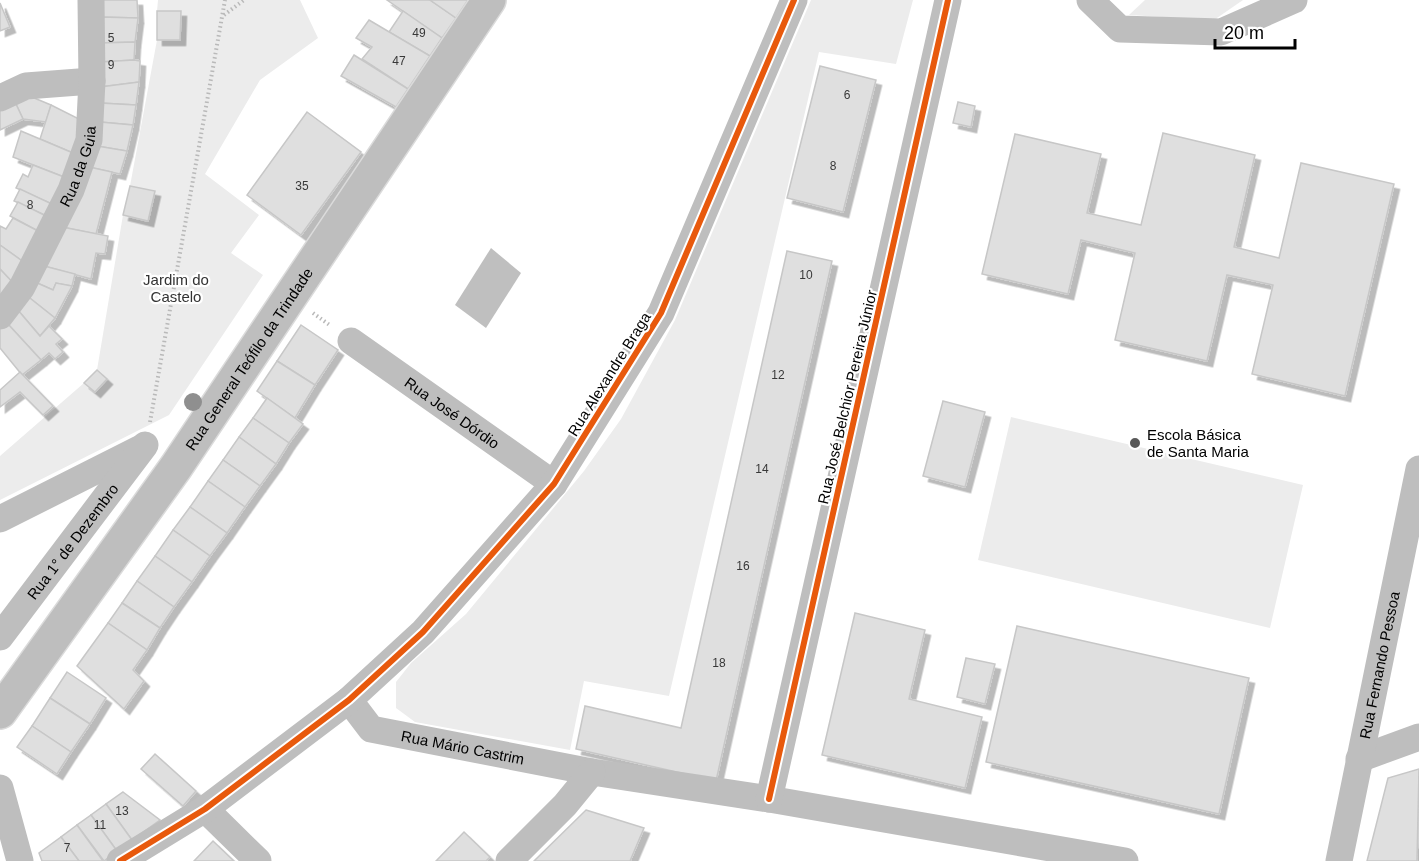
<svg xmlns="http://www.w3.org/2000/svg" width="1419" height="861" viewBox="0 0 1419 861" font-family="Arial,sans-serif">
<style>
.green{fill:#ececec}
.water{fill:#bfbfbf}
.building{fill:#dfdfdf;stroke:#c7c7c7;stroke-width:1.5;filter:url(#shadow)}
.lines{fill:none;stroke-linecap:round;stroke-linejoin:round}
.major-casing{stroke:#dbdbdb;stroke-width:36}
.path{stroke:#b9b9b9;stroke-width:4;stroke-dasharray:1.5 3;stroke-linecap:butt}
.minor{stroke:#bebebe;stroke-width:27}
.major{stroke:#bebebe;stroke-width:33}
.cycleway-casing{stroke:#fff;stroke-width:10}
.cycleway{stroke:#e8590c;stroke-width:6}
.tree{fill:#8f8f8f}
.poi-dot{fill:#595959;stroke:#fff;stroke-width:2}
.labels{text-anchor:middle;dominant-baseline:central;stroke-width:4.5;stroke-linejoin:round;paint-order:stroke}
.number-label{font-size:12px;fill:#383838}
.street-label{font-size:15px;fill:#000;stroke:#fff}
.park-label{font-size:15px;fill:#333;stroke:#fff}
.poi-label{font-size:15px;fill:#000;stroke:#fff;text-anchor:start}
</style>
<defs>
<filter id="shadow"><feDropShadow dx="5.5" dy="5.5" stdDeviation="0" flood-color="#0004"/></filter>
</defs>
<rect width="100%" height="100%" fill="#fff"/>
<!-- green -->
<g class="green">
<polygon points="158,0 300,0 318,38 260,80 205,174 259,215 231,253 263,275 169,415 0,500 0,456 84,383 95,392 107,379 97,370 123,215 148,221 155,192 130,186 157,40 180,39 181,12 157,11"/>
<polygon points="811,0 913,0 896,64 819,52 669,696 584,681 570,750 415,722 396,708 396,682 411,663 466,614 584,471 621,419 675,320"/>
<polygon points="1145,0 1243,0 1214,20 1129,15"/>
<polygon points="1011,417 1303,485 1270,628 978,560"/>
</g>
<!-- water -->
<polygon class="water" points="491,248 521,273 486,328 455,305"/>
<!-- building -->
<g class="building">
<polygon points="101,0 137,0 138,18 100,17"/>
<polygon points="387,0 430,0 456,18 442,38"/>
<polygon points="430,0 468,0 456,18"/>
<polygon points="0,3 10,27 0,31"/>
<polygon points="157,11 181,11 180,40 157,40"/>
<polygon points="403,11 442,38 430,56 389,32"/>
<polygon points="100,17 138,18 135,42 99,43"/>
<polygon points="369,20 430,56 408,89 362,59 372,47 356,38"/>
<polygon points="135,42 134,60 100,62 99,43"/>
<polygon points="354,55 408,89 396,107 341,76"/>
<polygon points="134,60 140,61 139,82 100,87 100,62"/>
<polygon points="820,66 876,80 843,212 787,198"/>
<polygon points="139,82 136,105 100,103 100,87"/>
<polygon points="27,95 51,105 46,122 23,119 15,102"/>
<polygon points="15,102 23,119 0,130 0,108"/>
<polygon points="958,102 975,106 971,127 953,123"/>
<polygon points="100,103 136,105 133,125 100,122"/>
<polygon points="51,105 87,123 73,153 40,139"/>
<polygon points="307,112 361,152 301,235 247,195"/>
<polygon points="100,122 133,125 127,151 97,146"/>
<polygon points="21,131 73,153 64,177 13,157"/>
<polygon points="1163,133 1255,155 1234,247 1279,258 1301,163 1394,184 1345,396 1252,374 1273,285 1227,275 1207,361 1115,340 1135,253 1081,240 1068,294 982,274 1015,134 1101,154 1087,213 1141,225"/>
<polygon points="97,146 127,151 120,174 89,167"/>
<polygon points="33,165 64,177 59,207 16,188 23,174 28,177"/>
<polygon points="89,167 112,172 96,234 62,227"/>
<polygon points="130,186 155,191 148,221 123,215"/>
<polygon points="20,189 54,205 49,217 14,201"/>
<polygon points="18,202 48,217 40,232 10,216"/>
<polygon points="13,218 40,232 25,263 0,245 0,226 6,229"/>
<polygon points="62,227 108,236 105,254 96,253 91,279 44,266"/>
<polygon points="0,245 25,263 16,286 0,269"/>
<polygon points="787,251 832,261 716,781 576,749 585,706 681,728"/>
<polygon points="44,266 75,274 72,286 56,283 53,290 35,282"/>
<polygon points="0,269 16,286 0,307"/>
<polygon points="35,282 53,290 56,283 72,286 55,318 26,295"/>
<polygon points="26,295 55,318 40,336 17,309"/>
<polygon points="17,309 40,336 49,326 62,339 56,344 63,352 55,359 49,353 41,360 7,323"/>
<polygon points="7,323 41,360 22,375 0,348 0,329"/>
<polygon points="301,325 338,350 315,385 277,361"/>
<polygon points="277,361 315,385 295,418 257,391"/>
<polygon points="97,370 107,379 95,392 84,383"/>
<polygon points="20,372 53,406 43,415 20,392 0,407 0,390"/>
<polygon points="267,398 303,424 289,443 253,418"/>
<polygon points="943,401 985,412 965,487 923,476"/>
<polygon points="253,418 289,443 276,464 239,437"/>
<polygon points="239,437 276,464 260,486 223,460"/>
<polygon points="223,460 260,486 245,507 208,481"/>
<polygon points="208,481 245,507 227,533 190,507"/>
<polygon points="190,507 227,533 210,556 173,530"/>
<polygon points="173,530 210,556 192,582 155,556"/>
<polygon points="155,556 192,582 174,607 137,581"/>
<polygon points="137,581 174,607 160,628 122,603"/>
<polygon points="122,603 160,628 147,650 108,623"/>
<polygon points="855,613 925,630 909,699 982,717 965,788 822,755"/>
<polygon points="108,623 147,650 133,670 144,681 124,709 77,666"/>
<polygon points="1017,626 1249,678 1219,814 986,762"/>
<polygon points="966,658 995,664 985,704 957,697"/>
<polygon points="67,672 106,698 90,724 50,698"/>
<polygon points="50,698 90,724 71,752 32,726"/>
<polygon points="32,726 71,752 57,774 17,747"/>
<polygon points="155,754 196,791 183,806 141,769"/>
<polygon points="1419,769 1417,861 1367,861 1388,778"/>
<polygon points="123,792 160,820 132,840 106,804"/>
<polygon points="106,804 132,840 117,851 91,815"/>
<polygon points="586,810 644,828 630,861 534,861"/>
<polygon points="91,815 117,851 104,861 77,825"/>
<polygon points="77,825 103,861 79,861 61,837"/>
<polygon points="464,832 490,857 486,861 436,861"/>
<polygon points="61,837 79,861 42,861 39,853"/>
<polygon points="213,841 234,861 194,861"/>
</g>
<g class="lines">
<defs>
<g id="major">
<path id="s6" d="M0,712L176,467L489,0"/>
</g>
</defs>
<!-- major casing -->
<use href="#major" class="major-casing"/>
<!-- path -->
<g class="path">
<polyline points="224,15 244,0"/>
<polyline points="313,313 331,326"/>
<polyline points="150,422 225,0"/>
</g>
<!-- minor -->
<g class="minor">
<polyline points="1090,0 1120,29 1221,32 1294,0"/>
<polyline points="0,98 26,86 92,81"/>
<path id="s1" d="M0,316L22,287L71,190L89,140L92,81L91,0"/>
<path id="s2" d="M351,341L554,484"/>
<polyline points="0,519 139,449"/>
<path id="s3" d="M0,637L145,445"/>
<path id="s4" d="M349,700L371,729L592,772L769,799L1125,861"/>
<polyline points="1359,759 1419,737"/>
<polyline points="0,788 20,861"/>
<polyline points="769,799 948,0"/>
<polyline points="205,809 258,861"/>
<polyline points="120,861 205,809 349,700 423,632 554,484 661,313 794,0"/>
<polyline points="509,861 565,805 592,772"/>
<path id="s5" d="M1339,861L1419,469"/>
</g>
<!-- major -->
<use href="#major" class="major"/>
<defs>
<g id="cycleway">
<polyline points="769,799 948,0"/>
<polyline points="120,861 205,809 349,700 423,632 554,484 661,313 794,0"/>
</g>
</defs>
<!-- cycleway casing -->
<use href="#cycleway" class="cycleway-casing"/>
<!-- cycleway -->
<use href="#cycleway" class="cycleway"/>
</g>
<!-- trees -->
<circle class="tree" cx="193" cy="402" r="9"/>
<!-- markers -->
<circle class="poi-dot" cx="1135" cy="443" r="6"/>
<g class="labels">
<!-- number labels -->
<g class="number-label">
<text x="419" y="33">49</text>
<text x="111" y="38">5</text>
<text x="399" y="61">47</text>
<text x="111" y="65">9</text>
<text x="847" y="95">6</text>
<text x="833" y="166">8</text>
<text x="302" y="186">35</text>
<text x="30" y="205">8</text>
<text x="806" y="275">10</text>
<text x="778" y="375">12</text>
<text x="762" y="469">14</text>
<text x="743" y="566">16</text>
<text x="719" y="663">18</text>
<text x="122" y="811">13</text>
<text x="100" y="825">11</text>
<text x="67" y="848">7</text>
</g>
<!-- street labels -->
<g class="street-label">
<text stroke="none"><textPath href="#s1" startOffset="170">Rua da Guia</textPath></text>
<text stroke="none"><textPath href="#s6" startOffset="432">Rua General Teófilo da Trindade</textPath></text>
<text transform="translate(609 374) rotate(-58)">Rua Alexandre Braga</text>
<text transform="translate(847 397) rotate(-77)">Rua José Belchior Pereira Júnior</text>
<text stroke="none"><textPath href="#s2" startOffset="124">Rua José Dórdio</textPath></text>
<text stroke="none"><textPath href="#s3" startOffset="120">Rua 1° de Dezembro</textPath></text>
<text stroke="none"><textPath href="#s5" startOffset="200">Rua Fernando Pessoa</textPath></text>
<text stroke="none"><textPath href="#s4" startOffset="130">Rua Mário Castrim</textPath></text>
</g>
<!-- park labels -->
<g class="park-label">
<text x="176" y="279">Jardim do<tspan x="176" dy="17">Castelo</tspan></text>
</g>
<!-- poi labels -->
<g class="poi-label">
<text x="1147" y="434">Escola Básica<tspan x="1147" dy="17">de Santa Maria</tspan></text>
</g>
</g>
<!-- scale -->
<path d="M1215 39v9h80v-9" fill="none" stroke="#000000" stroke-width="3"/>
<text x="1224" y="39" font-size="18" fill="#000000" stroke="#ffffff" stroke-width="4.5" paint-order="stroke">20 m</text>
</svg>
